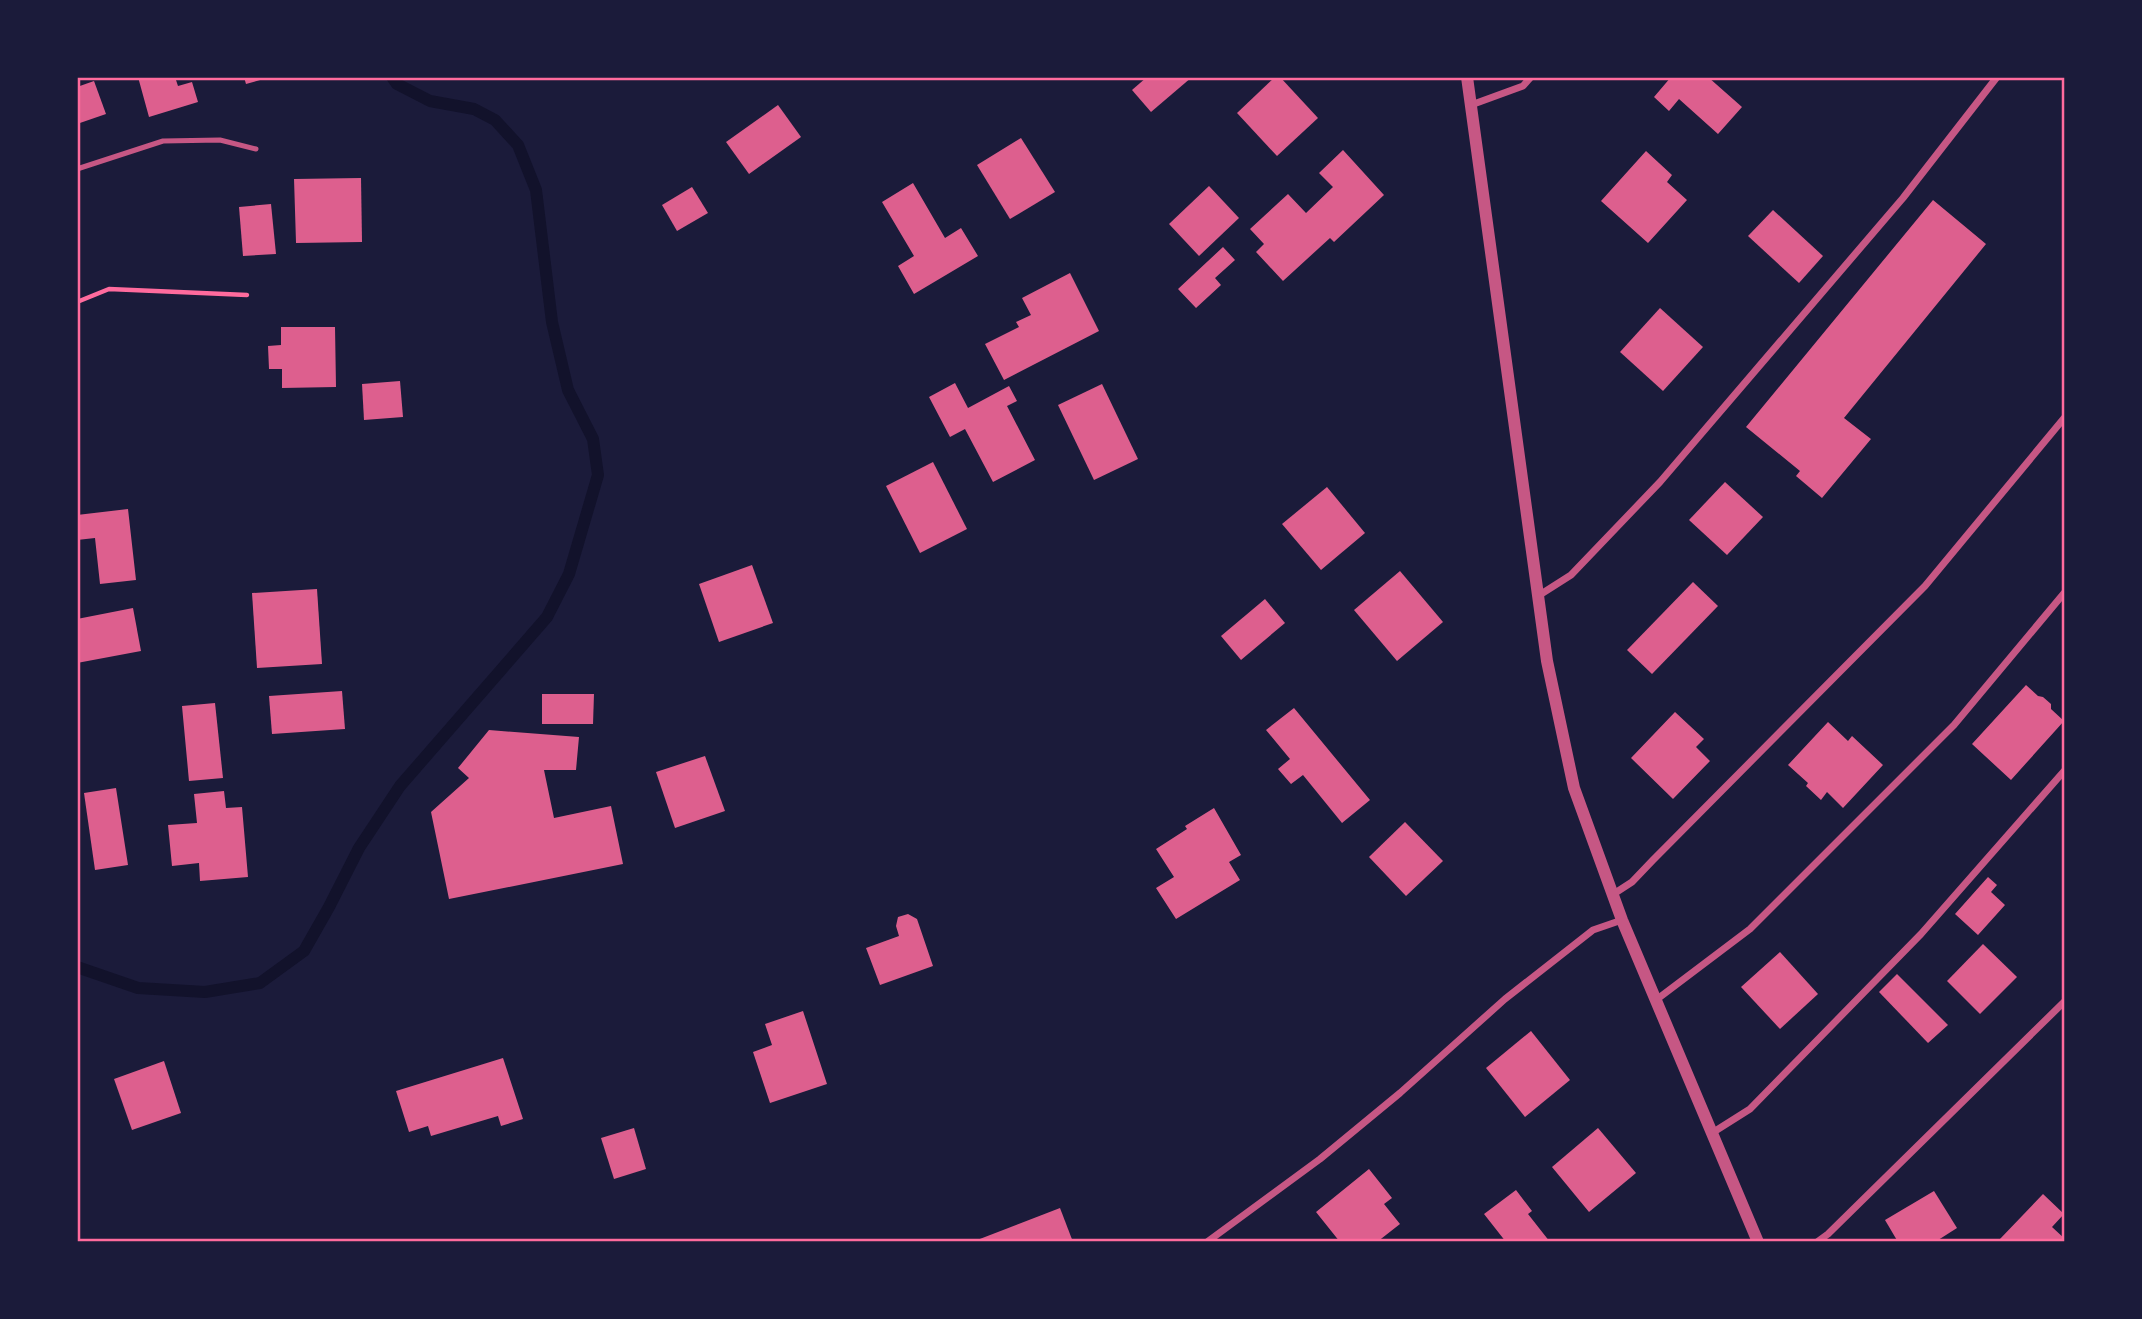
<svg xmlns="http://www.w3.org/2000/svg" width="2142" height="1319" viewBox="0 0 2142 1319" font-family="Quicksand,sans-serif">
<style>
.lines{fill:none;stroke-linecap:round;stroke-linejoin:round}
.stream{stroke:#12122b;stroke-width:12}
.building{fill:#dd5f8e}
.path{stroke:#ff6b9d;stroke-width:4.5}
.service{stroke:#c65784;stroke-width:5}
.minor{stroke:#c65784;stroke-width:7}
.tertiary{stroke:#c65784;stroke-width:12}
.neatline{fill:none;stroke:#ff6b9d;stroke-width:2.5}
</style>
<rect width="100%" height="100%" fill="#1b1b3a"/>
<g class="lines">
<!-- stream -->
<polyline class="stream" points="77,967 138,988 205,992 260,983 304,951 329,907 359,848 400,786 547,617 569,574 598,475 593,439 568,390 552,322 536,190 518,145 495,120 474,109 430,101 397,84 392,77"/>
</g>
<!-- building -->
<g class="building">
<polygon points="138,77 175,77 178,86 192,82 198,102 149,117"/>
<polygon points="244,77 267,77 267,78 246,84"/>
<polygon points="1147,77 1192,77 1151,112 1132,90"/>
<polygon points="1275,77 1280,77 1318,118 1277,156 1237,113"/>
<polygon points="1671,77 1708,77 1742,107 1718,134 1679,99 1669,111 1654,97"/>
<polygon points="94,81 106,114 77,124 77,87"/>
<polygon points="778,105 801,137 749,174 726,142"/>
<polygon points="1021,138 1055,192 1010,219 977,165"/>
<polygon points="1343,150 1384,195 1334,242 1330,238 1283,281 1256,252 1264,244 1250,229 1288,194 1306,213 1333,187 1319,173"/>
<polygon points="1646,151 1672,175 1667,182 1687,200 1648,243 1601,201"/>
<polygon points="361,178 362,242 296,243 294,179"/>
<polygon points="913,183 945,238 961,228 978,256 914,294 898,266 914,256 882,202"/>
<polygon points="1209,186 1239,218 1199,256 1169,224"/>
<polygon points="692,187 708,213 677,231 662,205"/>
<polygon points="1933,200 1986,244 1844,418 1871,439 1822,498 1796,476 1800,471 1746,427"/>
<polygon points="271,204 276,254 243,256 239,207"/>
<polygon points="1773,210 1823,256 1799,283 1748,236"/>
<polygon points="1223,247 1235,260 1215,278 1221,285 1196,308 1178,289"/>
<polygon points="1070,273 1099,331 1004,380 985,344 1019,327 1016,322 1031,315 1022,298"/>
<polygon points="1660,308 1703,347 1663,391 1620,352"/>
<polygon points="281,327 335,327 336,387 282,388 282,369 269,369 268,346 281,345"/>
<polygon points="400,381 403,417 364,420 362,384"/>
<polygon points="955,383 968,408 1009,386 1017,401 1007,406 1035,460 993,482 965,429 950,437 929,397"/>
<polygon points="1102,384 1138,459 1094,480 1058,405"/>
<polygon points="933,462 967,529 920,553 886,486"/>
<polygon points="1725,482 1763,517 1727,555 1689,520"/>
<polygon points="1327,487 1365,533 1321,570 1282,524"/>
<polygon points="128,509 136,580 100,584 95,538 77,540 77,515"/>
<polygon points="752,565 773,623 719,642 699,584"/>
<polygon points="1400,571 1443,622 1397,661 1354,610"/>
<polygon points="1693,582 1718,606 1652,674 1627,650"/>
<polygon points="317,589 322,664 257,668 252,593"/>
<polygon points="1265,599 1285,623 1241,660 1221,636"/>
<polygon points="133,608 141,651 77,663 77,619"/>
<polygon points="2026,685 2038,696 2043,697 2051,704 2051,709 2064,721 2011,780 1972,744"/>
<polygon points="342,691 345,729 272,734 269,696"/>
<polygon points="542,694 594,694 593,724 542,724"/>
<polygon points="215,703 223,778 189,781 182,706"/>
<polygon points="1294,708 1370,800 1342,823 1303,775 1291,784 1278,769 1290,759 1266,730"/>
<polygon points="1675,712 1704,739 1696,747 1710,761 1673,799 1631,758"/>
<polygon points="1828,722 1848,741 1852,736 1883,765 1843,808 1827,792 1821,800 1806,786 1808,783 1788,765"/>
<polygon points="489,730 579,737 576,770 544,770 554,818 611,806 623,864 449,899 431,812 469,778 458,768"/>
<polygon points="705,756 725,811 675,828 656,772"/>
<polygon points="116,788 128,865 95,870 84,793"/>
<polygon points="224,791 226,808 242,807 248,877 200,881 199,863 172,866 168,825 197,823 194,794"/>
<polygon points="1214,808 1241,855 1229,862 1240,880 1176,919 1156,888 1174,877 1156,849 1187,829 1185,826"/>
<polygon points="1405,822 1443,861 1406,896 1369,857"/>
<polygon points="1988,877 1997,885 1991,892 2005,905 1978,935 1955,914"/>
<polygon points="908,914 917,919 933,966 880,985 866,948 899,936 896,926 898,917"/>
<polygon points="1983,944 2017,977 1980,1014 1947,981"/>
<polygon points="1780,952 1818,994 1780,1029 1741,987"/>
<polygon points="1897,974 1948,1025 1928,1043 1879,992"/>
<polygon points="803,1011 827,1084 770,1103 753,1052 772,1045 765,1024"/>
<polygon points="1531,1031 1570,1080 1525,1117 1486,1068"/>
<polygon points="503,1058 523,1119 501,1126 498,1116 431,1136 428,1126 409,1132 396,1091"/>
<polygon points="164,1061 181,1113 132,1130 114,1079"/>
<polygon points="634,1128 646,1169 614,1179 601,1138"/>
<polygon points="1598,1128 1636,1173 1589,1212 1552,1167"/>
<polygon points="1369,1169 1392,1198 1384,1204 1400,1224 1377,1242 1340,1242 1316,1212"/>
<polygon points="1516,1190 1532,1211 1528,1214 1550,1242 1506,1242 1484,1214"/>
<polygon points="1934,1191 1957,1228 1935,1242 1898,1242 1885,1220"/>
<polygon points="2043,1194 2064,1214 2052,1227 2065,1239 2065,1242 2000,1242 1999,1240"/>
<polygon points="1060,1208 1073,1242 972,1242"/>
</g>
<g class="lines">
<!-- path -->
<polyline class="path" points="77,302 109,289 247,295"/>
<!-- service -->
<polyline class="service" points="77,169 163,141 220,140 256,149"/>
<!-- minor -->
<g class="minor">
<polyline points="1471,105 1523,86 1531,77"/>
<polyline points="1538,596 1571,575 1660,482 1903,198 1997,77"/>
<polyline points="1612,895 1632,882 1653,860 1925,586 2065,417"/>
<polyline points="1656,1000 1750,929 1954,725 2065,592"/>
<polyline points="1712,1133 1750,1109 1921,934 2065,770"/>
<polyline points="1207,1242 1320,1159 1400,1093 1505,999 1593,930 1622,920"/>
<polyline points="1817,1242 1828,1234 2065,1001"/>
</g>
<!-- tertiary -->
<polyline class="tertiary" points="1467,77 1547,661 1574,788 1622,920 1758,1242"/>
</g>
<!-- border -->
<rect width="2142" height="1319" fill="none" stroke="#1b1b3a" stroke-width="158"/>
<rect x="79" y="79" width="1984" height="1161" class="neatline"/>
</svg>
